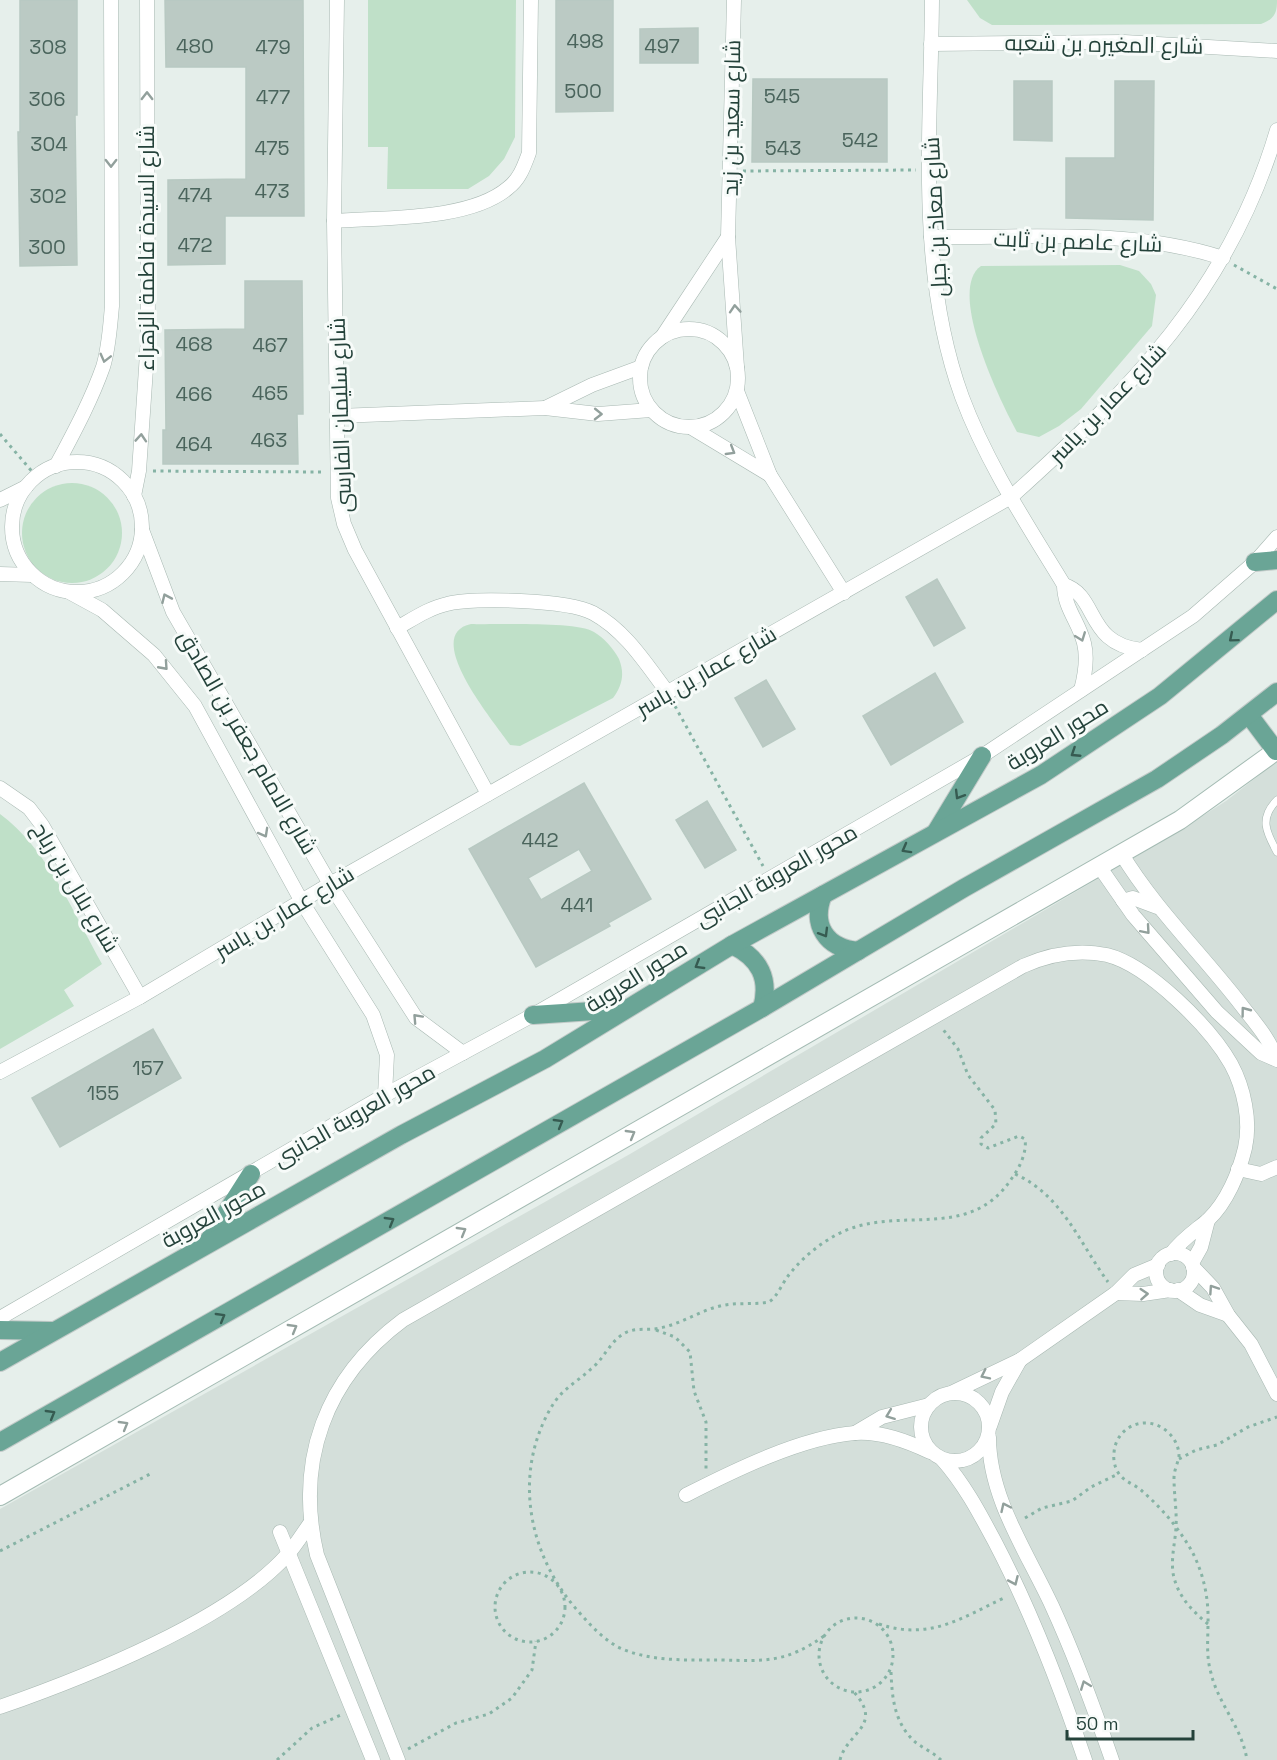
<svg xmlns="http://www.w3.org/2000/svg" width="1277" height="1760" viewBox="0 0 1277 1760" font-family="'Space Grotesk',Cairo,sans-serif">
<style>
.built{fill:#d4dfda}
.green{fill:#bfe0c8}
.building{fill:#bbcac4;stroke:#b8c9c2;stroke-width:1.5;fill-rule:evenodd}
.lines{fill:none;stroke-linecap:round;stroke-linejoin:round}
.lane-casing{stroke:#a8b8b2;stroke-width:8}
.street-casing{stroke:#a8b8b2;stroke-width:15}
.secondary-casing{stroke:#a4bbb3;stroke-width:20}
.primary-casing{stroke:#c2cac8;stroke-width:20}
.path{stroke:#86b3a5;stroke-width:3;stroke-dasharray:3 4.5;stroke-linecap:butt}
.lane{stroke:#fff;stroke-width:7}
.street{stroke:#fff;stroke-width:14}
.secondary{stroke:#fff;stroke-width:18}
.primary{stroke:#6aa596;stroke-width:18}
.oneway{stroke:#92a09c}
.oneway2{stroke:#365b51}
.labels{text-anchor:middle;dominant-baseline:central;stroke-width:6;stroke-linejoin:round;paint-order:stroke}
.number-label{font-size:20px;fill:#4a645c}
.street-label{font-size:22px;fill:#24423a;stroke:#f7fbf9}
</style>
<rect width="100%" height="100%" fill="#e6efeb"/>
<!-- built -->
<polygon class="built" points="1277,761 1277,1760 0,1760 0,1509 630,1154 1179,831 1226,801"/>
<!-- green -->
<g class="green">
<polygon points="368,0 516,0 515,137 504,159 489,176 468,189 387,189 388,147 368,147"/>
<path d="M967,0H1277C1277,14 1274,19 1261,24L992,25L980,18Z"/>
<path d="M1120,265L1139,271L1151,284L1156,295L1152,326L1081,409L1059,426L1039,437L1017,432C1001,403 946,290 981,266Z"/>
<circle cx="72" cy="533" r="50"/>
<path d="M471,624C496,625 576,621 594,632C604,638 614,649 619,659C625,674 622,686 613,698L520,746L510,745C496,724 420,635 471,624Z"/>
<path d="M0,814C47,848 74,914 102,964L64,990L74,1006L0,1049Z"/>
</g>
<!-- building -->
<g class="building">
<polygon points="20,0 77,0 77,115 75,115 77,265 20,266 18,132 20,132"/>
<polygon points="165,0 303,0 304,216 225,216 225,264 168,265 168,180 246,179 246,67 166,67"/>
<polygon points="556,0 613,0 613,111 556,112"/>
<polygon points="698,28 698,63 640,63 640,29"/>
<polygon points="753,79 887,79 887,162 752,162"/>
<polygon points="1014,81 1052,81 1052,141 1014,140"/>
<polygon points="1115,81 1154,81 1153,220 1066,218 1066,158 1115,158"/>
<polygon points="245,281 302,281 303,414 297,414 298,464 163,464 163,430 166,430 165,330 245,329"/>
<polygon points="937,579 965,628 934,646 906,597"/>
<polygon points="935,673 963,722 891,765 863,716"/>
<polygon points="766,680 795,729 763,747 735,698"/>
<path d="M584,783L651,899L608,923L610,926L536,967L469,849ZM579,849L592,871L541,900L528,878Z"/>
<polygon points="707,801 736,850 705,868 676,820"/>
<polygon points="153,1029 181,1078 60,1147 32,1098"/>
</g>
<g class="lines">
<defs>
<path id="lane" d="M1277,800C1259,818 1266,832 1277,852"/>
<g id="street">
<polyline points="337,0 334,221 338,498 344,524 355,550 488,794"/>
<polyline points="734,0 728,237 737,367"/>
<path d="M932,0C931,132 916,271 962,397C987,464 1027,524 1064,585C1064,608 1079,622 1084,643C1088,659 1085,675 1081,690"/>
<polyline points="931,44 1124,42 1277,51"/>
<path d="M334,221C384,217 469,221 508,188C520,179 524,166 529,153L531,0"/>
<path d="M931,237C1028,238 1130,228 1223,258"/>
<circle cx="689" cy="378" r="49"/>
<polyline points="662,337 728,237"/>
<polyline points="737,391 770,475 844,593"/>
<polyline points="545,408 592,385 641,367"/>
<polyline points="338,416 545,408 598,414 651,410"/>
<polyline points="692,428 770,475"/>
<circle cx="77" cy="527" r="65"/>
<path d="M56,466C73,434 91,401 103,367C109,348 110,327 112,306L111,0"/>
<polyline points="134,496 139,471 148,339 147,0"/>
<polyline points="0,500 26,487"/>
<polyline points="142,530 173,612 330,884 416,1018 463,1053"/>
<polyline points="0,574 32,575"/>
<path d="M1064,585C1099,596 1085,644 1142,650"/>
<polyline points="69,592 102,610 154,655 195,706 302,902 373,1015 387,1055 385,1095"/>
<path d="M397,628C413,619 429,608 447,604C474,597 568,600 593,613C626,631 646,664 668,693"/>
<polyline points="0,788 29,808 42,825 140,997"/>
<path d="M1121,853C1155,909 1202,954 1242,1006C1255,1023 1270,1039 1276,1059"/>
<polyline points="1099,866 1133,915 1217,1012 1261,1053 1277,1060"/>
<polyline points="1123,901 1133,898 1157,907"/>
<path d="M0,1072L140,997L330,884L1011,497C1131,389 1230,290 1277,130"/>
<polyline points="1238,1169 1261,1174 1277,1167"/>
<circle cx="1175" cy="1272" r="19"/>
<polyline points="1192,1263 1201,1247 1208,1220"/>
<polyline points="1193,1267 1213,1288 1228,1315 1251,1344 1277,1394"/>
<polyline points="1178,1290 1200,1305 1228,1315"/>
<polyline points="1116,1293 1143,1294 1170,1290"/>
<polyline points="0,1318 385,1095 533,1015 982,756 1193,616 1255,562 1277,537"/>
<circle cx="955" cy="1427" r="34"/>
<polyline points="951,1393 1020,1360 1116,1293 1134,1275 1158,1265"/>
<polyline points="990,1426 1002,1392 1020,1360"/>
<polyline points="855,1433 882,1417 929,1405"/>
<path d="M989,1437C989,1498 1027,1552 1052,1606C1075,1656 1094,1708 1112,1760"/>
<path d="M942,1459C965,1485 980,1514 996,1544C1032,1613 1060,1686 1085,1760"/>
<path d="M686,1495C733,1471 802,1437 855,1433C881,1431 907,1441 930,1452"/>
<polyline points="280,1532 373,1760"/>
<path d="M0,1707C83,1678 228,1621 287,1555C296,1545 303,1533 311,1522"/>
<path d="M398,1760L317,1555C295,1461 325,1378 403,1320L1023,966C1050,954 1077,949 1107,955C1148,965 1210,1027 1231,1064C1244,1088 1251,1121 1245,1148C1239,1173 1227,1202 1208,1220C1195,1231 1182,1239 1171,1254"/>
</g>
<polyline id="secondary" points="0,1496 1180,820 1277,750"/>
<g id="primary">
<polyline points="1255,562 1277,560"/>
<polyline points="1249,715 1276,751"/>
<polyline points="936,832 982,756"/>
<path d="M823,895C811,925 826,948 858,951"/>
<path d="M732,945C760,958 770,979 762,1008"/>
<polyline points="533,1015 624,1009"/>
<polyline points="207,1243 251,1174"/>
<polyline points="0,1330 53,1331"/>
<polyline points="0,1362 401,1135 545,1059 732,945 1041,775 1160,696 1277,600"/>
<polyline points="0,1442 762,1008 964,888 1157,779 1222,735 1277,692"/>
</g>
</defs>
<!-- lane casing -->
<use href="#lane" class="lane-casing"/>
<!-- street casing -->
<use href="#street" class="street-casing"/>
<!-- secondary casing -->
<use href="#secondary" class="secondary-casing"/>
<!-- primary casing -->
<use href="#primary" class="primary-casing"/>
<!-- path -->
<g class="path">
<polyline points="743,171 916,170"/>
<polyline points="1234,265 1277,289"/>
<polyline points="0,434 35,475"/>
<polyline points="153,471 323,472"/>
<polyline points="675,706 763,866"/>
<path d="M1015,1174C1062,1195 1079,1242 1108,1282"/>
<polyline points="656,1330 675,1337 690,1352 694,1391 706,1422 706,1469"/>
<polyline points="1179,1459 1196,1450 1217,1445 1248,1427 1277,1417"/>
<polyline points="1025,1518 1042,1508 1072,1501 1091,1487 1118,1474"/>
<polyline points="0,1551 152,1473"/>
<circle cx="530" cy="1607" r="35"/>
<circle cx="856" cy="1655" r="37"/>
<path d="M879,1624C930,1641 961,1618 1006,1597"/>
<path d="M1208,1624C1191,1610 1177,1595 1173,1573C1171,1557 1175,1543 1176,1528C1177,1511 1174,1495 1174,1478C1174,1470 1178,1463 1179,1456C1179,1439 1164,1424 1147,1423C1130,1422 1115,1435 1114,1453C1113,1460 1115,1468 1119,1474C1125,1482 1134,1484 1141,1490C1156,1503 1172,1520 1183,1537C1201,1562 1209,1593 1208,1623C1208,1640 1206,1656 1211,1673C1218,1704 1242,1727 1247,1760"/>
<path d="M824,1636C786,1663 765,1661 721,1660C688,1660 649,1662 618,1647C602,1638 590,1625 578,1611C528,1555 512,1473 552,1406C562,1389 577,1382 591,1369C604,1359 610,1341 625,1333C636,1327 648,1331 660,1328C681,1324 699,1311 720,1306C736,1302 753,1305 769,1302C777,1297 782,1284 788,1276C801,1259 818,1245 836,1235C897,1202 968,1245 1012,1178C1020,1167 1027,1152 1025,1139L1019,1136L988,1148L981,1144V1138L996,1124L995,1110L968,1075L958,1049L942,1028"/>
<path d="M891,1672C892,1697 894,1722 914,1741C922,1748 933,1752 941,1760"/>
<polyline points="408,1749 456,1723 489,1714 512,1698 532,1670 536,1641"/>
<polyline points="277,1760 312,1728 341,1715"/>
<path d="M840,1760C847,1732 884,1726 854,1692"/>
</g>
<!-- lane -->
<use href="#lane" class="lane"/>
<!-- street -->
<use href="#street" class="street"/>
<!-- secondary -->
<use href="#secondary" class="secondary"/>
<!-- primary -->
<use href="#primary" class="primary"/>
</g>
<!-- one-way arrows -->
<defs><path id="oneway-chevron" d="M-2-3.5L2.5 0L-2 3.5" fill="none" stroke-width="1.6" stroke-linecap="round" stroke-linejoin="round" transform="scale(1.5)"/></defs>
<g class="oneway">
<use href="#oneway-chevron" transform="translate(147 96) rotate(-90)"/>
<use href="#oneway-chevron" transform="translate(111 163) rotate(90)"/>
<use href="#oneway-chevron" transform="translate(735 309) rotate(-94)"/>
<use href="#oneway-chevron" transform="translate(105 358) rotate(104)"/>
<use href="#oneway-chevron" transform="translate(598 414) rotate(1)"/>
<use href="#oneway-chevron" transform="translate(141 438) rotate(-86)"/>
<use href="#oneway-chevron" transform="translate(731 451) rotate(31)"/>
<use href="#oneway-chevron" transform="translate(166 598) rotate(-114)"/>
<use href="#oneway-chevron" transform="translate(1081 637) rotate(69)"/>
<use href="#oneway-chevron" transform="translate(164 666) rotate(48)"/>
<use href="#oneway-chevron" transform="translate(264 833) rotate(61)"/>
<use href="#oneway-chevron" transform="translate(1146 930) rotate(49)"/>
<use href="#oneway-chevron" transform="translate(1245 1011) rotate(-127)"/>
<use href="#oneway-chevron" transform="translate(417 1018) rotate(-133)"/>
<use href="#oneway-chevron" transform="translate(631 1134) rotate(-30)"/>
<use href="#oneway-chevron" transform="translate(462 1231) rotate(-30)"/>
<use href="#oneway-chevron" transform="translate(1213 1289) rotate(-124)"/>
<use href="#oneway-chevron" transform="translate(1144 1294) rotate(-4)"/>
<use href="#oneway-chevron" transform="translate(293 1328) rotate(-30)"/>
<use href="#oneway-chevron" transform="translate(985 1375) rotate(154)"/>
<use href="#oneway-chevron" transform="translate(890 1415) rotate(159)"/>
<use href="#oneway-chevron" transform="translate(124 1425) rotate(-30)"/>
<use href="#oneway-chevron" transform="translate(1005 1507) rotate(-115)"/>
<use href="#oneway-chevron" transform="translate(1014 1581) rotate(66)"/>
<use href="#oneway-chevron" transform="translate(1085 1685) rotate(-111)"/>
</g>
<g class="oneway2">
<use href="#oneway-chevron" transform="translate(1233 638) rotate(140)"/>
<use href="#oneway-chevron" transform="translate(1075 753) rotate(147)"/>
<use href="#oneway-chevron" transform="translate(959 795) rotate(121)"/>
<use href="#oneway-chevron" transform="translate(906 849) rotate(151)"/>
<use href="#oneway-chevron" transform="translate(824 933) rotate(59)"/>
<use href="#oneway-chevron" transform="translate(699 965) rotate(149)"/>
<use href="#oneway-chevron" transform="translate(559 1123) rotate(-30)"/>
<use href="#oneway-chevron" transform="translate(390 1221) rotate(-30)"/>
<use href="#oneway-chevron" transform="translate(221 1317) rotate(-30)"/>
<use href="#oneway-chevron" transform="translate(51 1414) rotate(-30)"/>
</g>
<g class="labels">
<!-- number labels -->
<g class="number-label">
<text x="585" y="41">498</text>
<text x="195" y="46">480</text>
<text x="662" y="46">497</text>
<text x="48" y="47">308</text>
<text x="273" y="47">479</text>
<text x="583" y="91">500</text>
<text x="782" y="96">545</text>
<text x="273" y="97">477</text>
<text x="47" y="99">306</text>
<text x="860" y="140">542</text>
<text x="49" y="144">304</text>
<text x="272" y="148">475</text>
<text x="783" y="148">543</text>
<text x="272" y="191">473</text>
<text x="195" y="195">474</text>
<text x="48" y="196">302</text>
<text x="195" y="245">472</text>
<text x="47" y="247">300</text>
<text x="194" y="344">468</text>
<text x="270" y="345">467</text>
<text x="270" y="393">465</text>
<text x="194" y="394">466</text>
<text x="269" y="440">463</text>
<text x="194" y="444">464</text>
<text x="540" y="840">442</text>
<text x="577" y="905">441</text>
<text x="148" y="1068">157</text>
<text x="103" y="1093">155</text>
</g>
<!-- street labels -->
<g class="street-label">
<text transform="translate(1104 44) rotate(1)">شارع المغيره بن شعبه</text>
<text transform="translate(731 118) rotate(-89)">شارع سعيد بن زيد</text>
<text transform="translate(935 217) rotate(-93)">شارع معاذ بن جبل</text>
<text transform="translate(1078 241) rotate(2)">شارع عاصم بن ثابت</text>
<text transform="translate(146 248) rotate(-90)">شارع السيدة فاطمة الزهراء</text>
<text transform="translate(1107 403) rotate(-46)">شارع عمار بن ياسر</text>
<text transform="translate(340 415) rotate(-92)">شارع سليمان الفارسى</text>
<text transform="translate(706 671) rotate(-30)">شارع عمار بن ياسر</text>
<text transform="translate(1057 734) rotate(-32)">محور العروبة</text>
<text transform="translate(248 742) rotate(60)">شارع الامام جعفر بن الصادق</text>
<text transform="translate(776 875) rotate(-30)">محور العروبة الجانبى</text>
<text transform="translate(76 887) rotate(59)">شارع بلال بن رباح</text>
<text transform="translate(284 912) rotate(-31)">شارع عمار بن ياسر</text>
<text transform="translate(636 976) rotate(-32)">محور العروبة</text>
<text transform="translate(354 1115) rotate(-30)">محور العروبة الجانبى</text>
<text transform="translate(213 1214) rotate(-29)">محور العروبة</text>
</g>
</g>
<!-- scale -->
<path d="M1067 1730v9h126v-9" fill="none" stroke="#24423a" stroke-width="3"/>
<text x="1076" y="1730" font-size="18" fill="#24423a" stroke="#f7fbf9" stroke-width="4.5" paint-order="stroke">50 m</text>
</svg>
